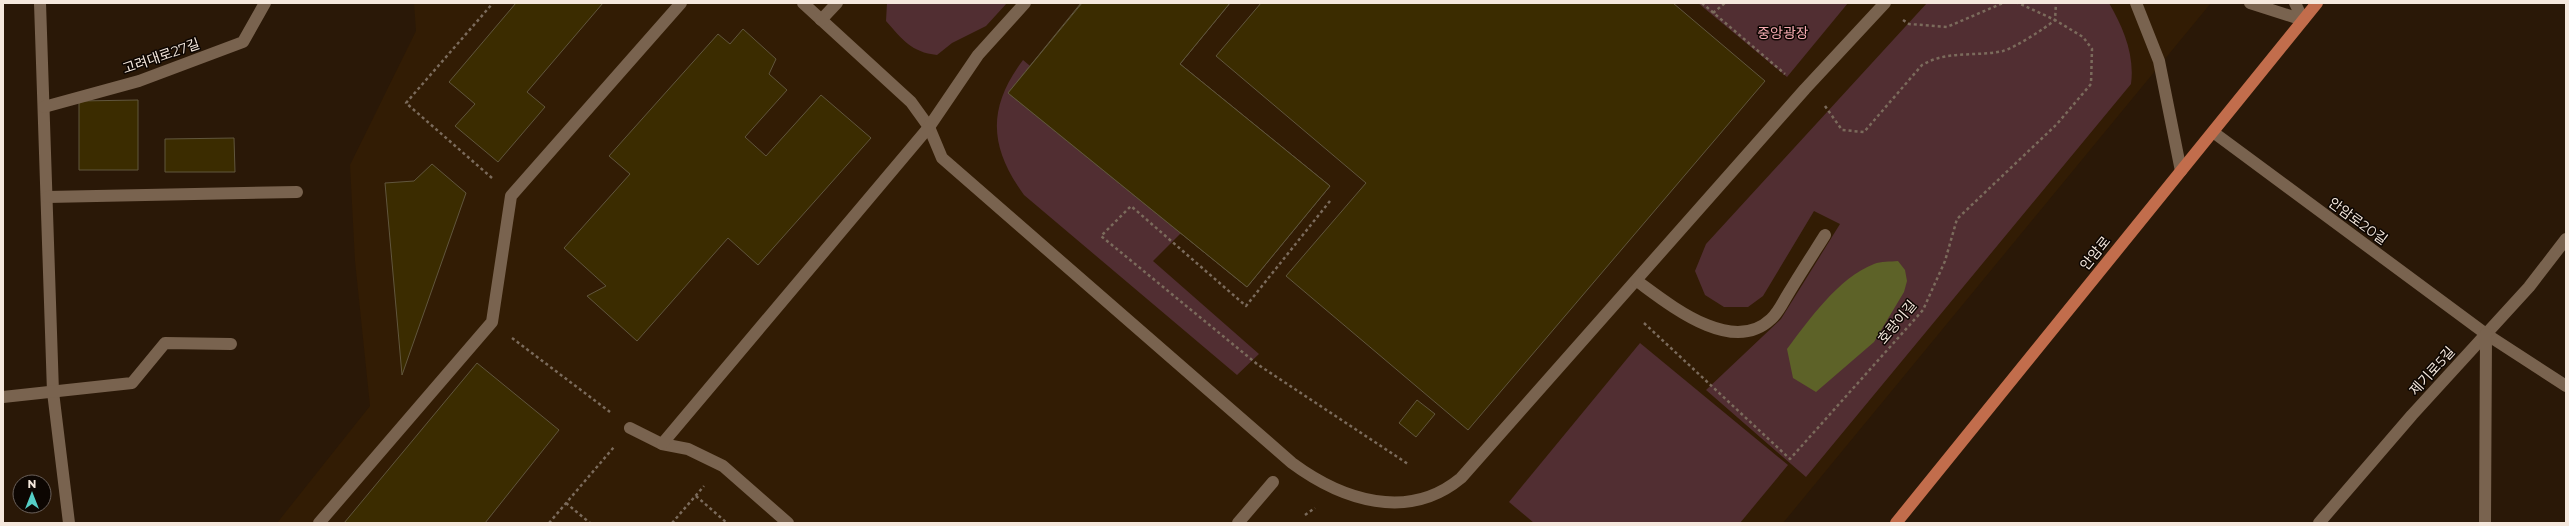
<svg xmlns="http://www.w3.org/2000/svg" width="2569" height="526" viewBox="0 0 2569 526" font-family="Montserrat,'Noto Sans KR',sans-serif">
<style>
.built{fill:#321c04}
.green{fill:#512e32}
.water{fill:#5d6228}
.building{fill:#3b2c00;stroke:#61563d}
.lines{fill:none;stroke-linecap:round;stroke-linejoin:round}
.path{stroke:#7b6b5c;stroke-width:2.5;stroke-dasharray:3 3;stroke-linecap:butt}
.minor{stroke:#79634f;stroke-width:12}
.major{stroke:#c26d4c;stroke-width:12}
.labels{text-anchor:middle;dominant-baseline:central;stroke-width:3;stroke-linejoin:round;paint-order:stroke}
.park-label{font-size:14px;fill:#f5aab1;stroke:#0d0602}
.street-label{font-size:14px;fill:#f5e8dd;stroke:#0d0602}
</style>
<rect width="100%" height="100%" fill="#2a1807"/>
<!-- built -->
<polygon class="built" points="414,3 2211,3 1783,523 277,523 370,406 355,261 350,165 416,31"/>
<!-- green -->
<g class="green">
<path d="M887,3H1007L986,26L952,43L937,55C911,52 903,40 886,21Z"/>
<polygon points="1698,3 1848,3 1787,77"/>
<path d="M1927,3H2109C2123,27 2135,55 2131,84L1806,477L1706,390L1781,319L1840,224L1814,211L1763,296L1748,307H1724L1705,295L1695,271L1706,244Z"/>
<path d="M1023,60L1178,190L1198,216L1153,261L1259,354L1237,375L1024,195C989,147 987,108 1023,60Z"/>
<polygon points="1640,343 1788,465 1740,523 1534,523 1509,502"/>
</g>
<!-- water -->
<path class="water" d="M1898,261L1905,270L1907,281L1904,292L1874,342L1816,392L1793,378L1787,349C1809,320 1838,278 1874,264C1881,261 1890,262 1898,261Z"/>
<!-- building -->
<g class="building">
<polygon points="516,3 603,3 527,92 545,107 498,162 455,126 475,104 449,82"/>
<polygon points="1081,3 1230,3 1180,64 1330,186 1247,287 1008,93"/>
<polygon points="1082,3 1230,3 1180,64 1330,186 1247,287 1008,93"/>
<polygon points="1261,3 1673,3 1765,81 1468,430 1286,276 1366,183 1216,56"/>
<polygon points="743,29 776,59 769,74 787,90 745,137 766,156 821,95 871,138 758,265 728,238 637,341 587,296 606,286 564,248 630,174 609,156 718,34 730,44"/>
<polygon points="138,100 138,170 79,170 79,101"/>
<polygon points="234,138 235,172 165,172 165,139"/>
<polygon points="432,164 466,193 402,375 385,183 414,181"/>
<polygon points="477,363 559,430 485,523 344,523"/>
<polygon points="1417,400 1435,414 1416,437 1399,423"/>
</g>
<g class="lines">
<!-- path -->
<g class="path">
<polyline points="1702,3 1785,74"/>
<polyline points="1713,13 1725,3"/>
<polyline points="1903,20 1909,24 1947,27 2003,3"/>
<path d="M1825,106L1842,130L1864,132L1922,65C1947,50 1976,57 2003,51C2016,47 2044,29 2055,20L2018,3"/>
<polyline points="492,178 406,103 493,3"/>
<polyline points="1330,201 1246,306 1131,206 1101,236 1257,364 1408,464"/>
<polyline points="1644,323 1790,459 1923,310 1945,261 1957,219 2057,124 2091,84 2092,49 2083,37 2055,20 2056,3"/>
<polyline points="512,338 610,412"/>
<polyline points="696,496 727,523"/>
<polyline points="566,503 590,523"/>
<polyline points="1305,515 1315,508"/>
<polyline points="549,523 614,447"/>
<polyline points="672,523 704,486"/>
</g>
<!-- minor -->
<g class="minor">
<polyline points="40,3 53,392 69,523"/>
<path d="M803,3L911,102L929,127L942,158L1292,463C1342,500 1408,522 1461,478L1805,89L1885,3"/>
<polyline points="2136,3 2159,61 2181,171"/>
<polyline points="2250,3 2303,20"/>
<polyline points="2295,3 2303,20"/>
<polyline points="821,20 837,3"/>
<polyline points="44,107 139,81 243,42 265,3"/>
<polyline points="2213,132 2486,334 2566,386"/>
<polyline points="47,197 297,192"/>
<path d="M1637,281C1670,305 1732,356 1771,319C1778,313 1783,302 1788,294C1800,274 1813,254 1825,235"/>
<polyline points="3,397 132,383 165,343 231,344"/>
<polyline points="630,428 662,444 688,449 723,466 788,523"/>
<polyline points="662,444 929,127 978,55 1025,3"/>
<polyline points="319,523 492,322 511,196 681,3"/>
<polyline points="1238,523 1273,482"/>
<polyline points="2319,523 2412,415 2529,287 2566,239"/>
<polyline points="2485,523 2486,334"/>
</g>
<!-- major -->
<polyline class="major" points="1896,523 2317,3"/>
</g>
<g class="labels">
<!-- park labels -->
<g class="park-label">
<text x="1783" y="33">중앙광장</text>
</g>
<!-- street labels -->
<g class="street-label">
<text transform="translate(161 56) rotate(-19)">고려대로27길</text>
<text transform="translate(2358 221) rotate(36)">안암로20길</text>
<text transform="translate(2095 253) rotate(-51)">안암로</text>
<text transform="translate(1897 322) rotate(-50)">호랑이길</text>
<text transform="translate(2432 371) rotate(-48)">제기로5길</text>
</g>
</g>
<!-- border -->
<rect width="2569" height="526" fill="none" stroke="#f5e8dd" stroke-width="8"/>
<!-- north arrow -->
<g transform="translate(32 494)"><circle r="19" fill="#0d0602" stroke="#6a605a"/>
<path d="M0-3L7 15L0 10L-7 15Z" fill="#55cec6"/>
<text y="-6" font-size="11" font-weight="bold" text-anchor="middle" fill="#f5e8dd">N</text>
</g>
</svg>
